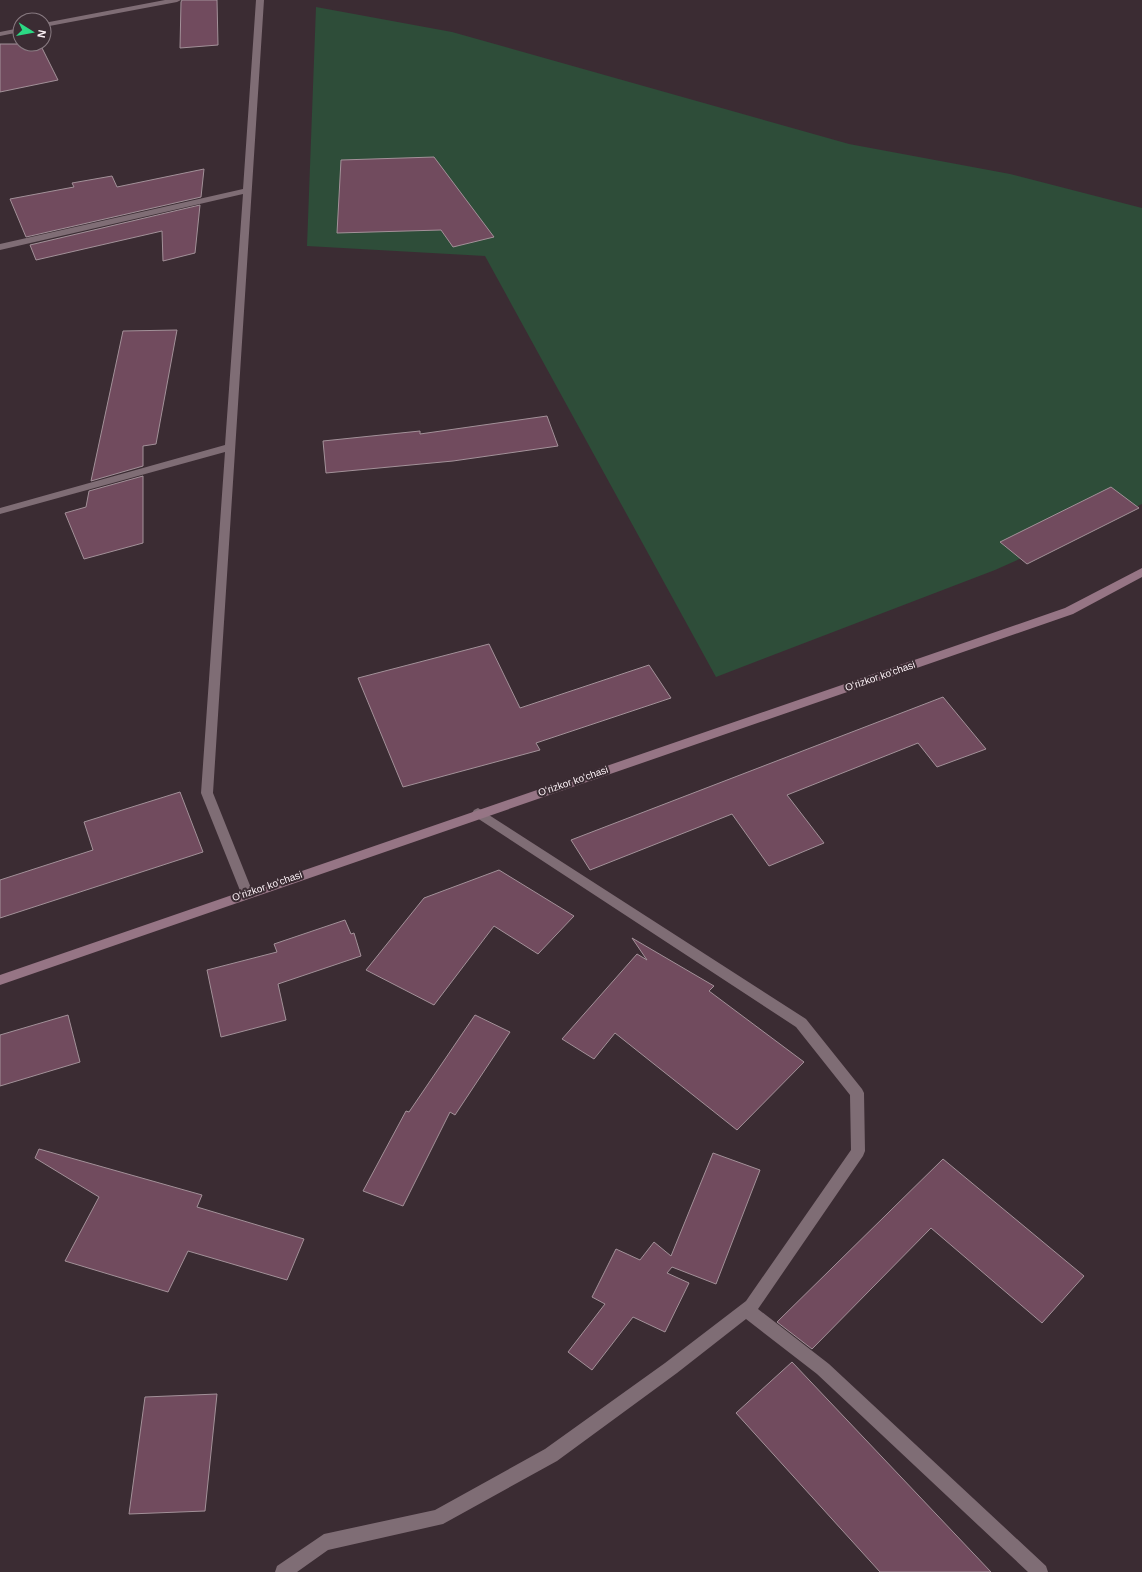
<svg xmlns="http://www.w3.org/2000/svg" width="1142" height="1572" viewBox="0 0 1142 1572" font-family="Helvetica,sans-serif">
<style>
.green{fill:#2e4d39}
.building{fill:#714b5e;stroke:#a39199}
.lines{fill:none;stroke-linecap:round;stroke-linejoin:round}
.street{fill:#7f6d75;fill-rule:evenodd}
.secondary{fill:#967585;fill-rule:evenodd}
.labels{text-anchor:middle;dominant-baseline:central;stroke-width:4;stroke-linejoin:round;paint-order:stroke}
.street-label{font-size:10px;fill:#fbf0f5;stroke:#3b2c33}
</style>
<rect width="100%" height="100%" fill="#3b2c33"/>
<!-- green -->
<polygon class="green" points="316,7 452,32 849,144 1010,174 1142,208 1142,504 995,570 716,677 485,256 307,246"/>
<!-- building -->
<g class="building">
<polygon points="182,0 217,0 218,45 180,48 181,2"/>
<polygon points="0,44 40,44 58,80 0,92"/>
<polygon points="434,157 494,237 453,247 441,230 337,233 341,160"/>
<polygon points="204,169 201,197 26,237 10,199 74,187 72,183 112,176 117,187"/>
<polygon points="200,205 195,253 163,261 162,231 36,260 30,245"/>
<polygon points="177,330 156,444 143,446 143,466 91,481 123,331"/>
<polygon points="547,416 558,446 453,461 326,473 323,441 420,431 420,434"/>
<polygon points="143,476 143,543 84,559 65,513 86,507 89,491"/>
<polygon points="1111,487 1139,508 1027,564 1000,542"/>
<polygon points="489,644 520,708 649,665 671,698 536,743 540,750 403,787 358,678"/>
<polygon points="943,697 986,749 937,767 918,743 787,795 824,843 769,866 732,814 590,870 571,840"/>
<polygon points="180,792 203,852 0,918 0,880 93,850 84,822"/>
<polygon points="499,870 574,916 538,954 494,926 434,1005 366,970 424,898"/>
<polygon points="345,920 351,934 354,933 361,956 278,984 286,1020 221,1037 207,970 277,952 274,944"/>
<polygon points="632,938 714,986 709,991 804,1062 737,1130 615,1033 594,1059 562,1039 637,954 647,960"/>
<polygon points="68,1015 80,1062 0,1086 0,1035"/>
<polygon points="475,1015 510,1032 455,1115 450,1112 403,1206 363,1191 406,1111 409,1112"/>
<polygon points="39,1149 202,1195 197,1207 304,1239 287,1280 188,1251 168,1292 65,1261 99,1197 35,1158"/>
<polygon points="713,1153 760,1170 716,1284 672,1267 667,1273 689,1283 665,1332 633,1317 592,1370 568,1352 605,1304 592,1297 616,1249 640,1260 654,1242 671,1256"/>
<polygon points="943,1159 1084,1276 1042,1323 931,1228 812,1349 777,1322"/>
<polygon points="792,1362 991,1572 880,1572 736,1413"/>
<polygon points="217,1394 205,1511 129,1514 145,1397"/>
</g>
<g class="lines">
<!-- street -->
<g class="street">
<polygon points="165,0 181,0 177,2 44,27 44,23"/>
<polygon points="256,0 264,0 213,793 253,893 251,897 247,898 243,897 241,893 201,793 225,452 0,514 0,508 225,445 243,194 0,250 0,244 243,189"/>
<polygon points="20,28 20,32 0,36 0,32"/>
<polygon points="478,808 806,1019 862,1089 864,1093 865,1151 863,1156 758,1309 829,1364 1046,1566 1048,1572 1028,1572 817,1374 746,1319 677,1373 557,1461 443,1524 328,1550 297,1572 275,1572 277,1566 324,1534 435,1510 545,1449 665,1363 746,1301 851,1150 850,1095 796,1027 474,816 472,813 474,810"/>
</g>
<!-- secondary -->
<polygon class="secondary" points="1142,568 1142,577 1073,614 0,985 0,975 1065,608"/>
</g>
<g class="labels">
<!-- street labels -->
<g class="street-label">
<text transform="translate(880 676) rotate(-19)">Oʻrizkor koʻchasi</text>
<text transform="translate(573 781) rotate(-19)">Oʻrizkor koʻchasi</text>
<text transform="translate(267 886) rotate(-19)">Oʻrizkor koʻchasi</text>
</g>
</g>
<!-- north arrow -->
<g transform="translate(32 32) rotate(101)"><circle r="19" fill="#3b2c33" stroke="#887a81"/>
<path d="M0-3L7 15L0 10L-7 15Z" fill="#2cd884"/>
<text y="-6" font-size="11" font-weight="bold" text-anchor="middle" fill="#fbf0f5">N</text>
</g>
</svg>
